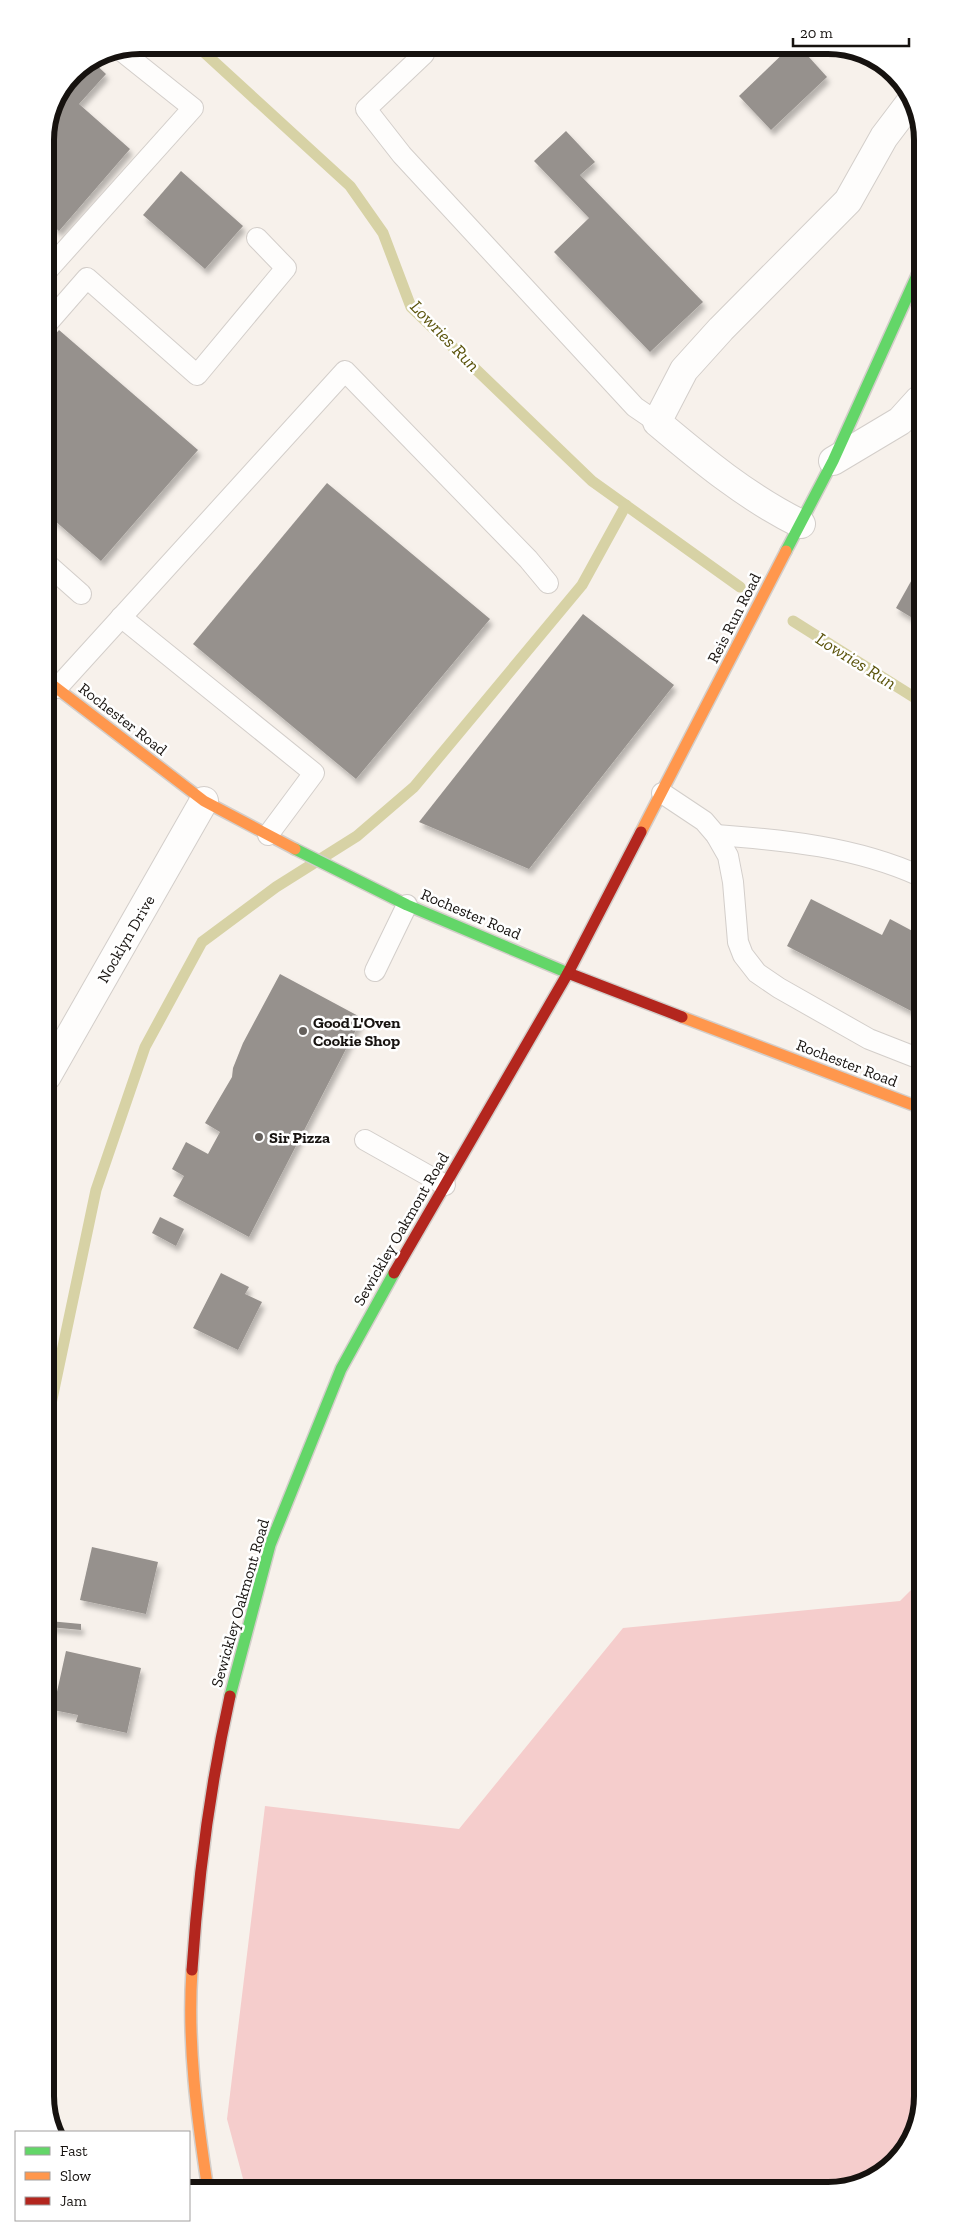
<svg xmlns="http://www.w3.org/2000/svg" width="968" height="2236" viewBox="0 0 968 2236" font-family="'Zilla Slab',serif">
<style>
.forest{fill:#f5cdcc}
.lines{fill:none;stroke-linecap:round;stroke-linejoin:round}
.stream{stroke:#d7d2a5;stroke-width:11}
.building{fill:#96918d;filter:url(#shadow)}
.lane-casing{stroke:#d3ceca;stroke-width:22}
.street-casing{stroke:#d3ceca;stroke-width:30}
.fast-casing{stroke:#d3ceca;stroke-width:14}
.slow-casing{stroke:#d3ceca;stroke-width:14}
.jam-casing{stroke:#d3ceca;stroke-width:14}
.lane{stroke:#fefdfc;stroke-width:20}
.street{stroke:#fefdfc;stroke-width:28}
.fast{stroke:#63d668;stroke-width:11}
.slow{stroke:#ff974d;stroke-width:11}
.jam{stroke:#b3261e;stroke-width:11}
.poi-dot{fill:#65605c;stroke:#fff;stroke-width:2}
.labels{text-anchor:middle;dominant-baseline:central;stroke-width:5;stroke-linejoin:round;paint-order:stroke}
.street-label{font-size:16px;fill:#16120f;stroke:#fff}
.poi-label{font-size:16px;font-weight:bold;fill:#16120f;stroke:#fff;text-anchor:start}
.water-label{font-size:18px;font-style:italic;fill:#5b540c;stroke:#fff}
.rim{fill:none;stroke:#16120f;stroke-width:6}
</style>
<defs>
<filter id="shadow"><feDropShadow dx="3" dy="5.5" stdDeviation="2.5" flood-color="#0004"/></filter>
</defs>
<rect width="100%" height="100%" fill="#f7f1eb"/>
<!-- forest -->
<polygon class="forest" points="922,1579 923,2096 904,2154 858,2186 246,2190 227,2119 265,1806 459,1829 623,1628 900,1601"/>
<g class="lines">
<!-- stream -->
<g class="stream">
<polyline points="196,45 350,186 383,233 411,307 592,481 740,587"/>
<polyline points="793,621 920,701"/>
<polyline points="48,1418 96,1190 145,1047 202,942 276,887 357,836 414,787 582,585 626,505"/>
</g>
</g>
<!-- building -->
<g class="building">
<polygon points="792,45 798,45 827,77 771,130 739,96"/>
<polygon points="91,60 106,74 79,104 130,149 59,231 45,219 45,134 73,73"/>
<polygon points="566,131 595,162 580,175 703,302 650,352 554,252 589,218 534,161"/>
<polygon points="181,171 243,226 205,269 143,215"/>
<polygon points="59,330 198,450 101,561 46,513 46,345"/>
<polygon points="327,483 490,619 356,779 193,644"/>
<polygon points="919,567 919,622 896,608"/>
<polygon points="583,614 674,685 529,869 419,822"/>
<polygon points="811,899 882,935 890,919 920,935 920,1003 915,1013 787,946"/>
<polygon points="280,974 362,1018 249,1237 173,1196 184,1176 172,1169 186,1142 208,1154 220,1132 205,1123 232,1077 233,1068 243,1043"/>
<polygon points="160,1217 184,1229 176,1246 152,1233"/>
<polygon points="221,1273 249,1287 245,1294 262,1302 238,1350 193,1328"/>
<polygon points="92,1547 158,1562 146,1614 80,1600"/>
<polygon points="49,1621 81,1624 81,1630 49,1627"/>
<polygon points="66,1651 141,1668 127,1733 76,1722 78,1715 53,1710"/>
</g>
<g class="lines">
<defs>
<g id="lane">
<polyline points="424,54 366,109 402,155 635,407 657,422"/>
<polyline points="46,272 193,108 119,49"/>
<polyline points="46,325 87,278 197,375 286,268 257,238"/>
<polyline points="46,563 81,594"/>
<polyline points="121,617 314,773 268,835"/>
<polyline points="57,688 345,371 528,559 548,583"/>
<polyline points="662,793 704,821 716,835 728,856 733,882 738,942 743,955 757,973 779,988 869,1039 920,1059"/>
<path d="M716,835C786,840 856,847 920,876"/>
<polyline points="375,971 407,905"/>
<polyline points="365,1140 445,1185"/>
</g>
<g id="street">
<polyline points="833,461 900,421 919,400"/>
<path d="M801,524C748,498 702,460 657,422L684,370L721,329L848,201L884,137L912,100"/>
<polyline points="47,1076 204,801"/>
</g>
<g id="fast">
<polyline points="786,551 833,461 918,273"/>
<polyline points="295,849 407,905 568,973"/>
<polyline points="230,1696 270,1545 341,1369 394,1273"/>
</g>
<g id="slow">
<polyline points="46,680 204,801 295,849"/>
<polyline points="641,832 786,551"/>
<polyline points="682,1017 921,1108"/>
<path d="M192,1970C187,2043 197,2118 208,2190"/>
</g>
<g id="jam">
<polyline points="641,832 568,973 682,1017"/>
<polyline points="394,1273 568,973"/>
<path d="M192,1970C198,1878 210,1786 230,1696"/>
</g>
</defs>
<!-- lane casing -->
<use href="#lane" class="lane-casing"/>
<!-- street casing -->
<use href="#street" class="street-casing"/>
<!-- fast casing -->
<use href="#fast" class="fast-casing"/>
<!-- slow casing -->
<use href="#slow" class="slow-casing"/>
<!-- jam casing -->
<use href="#jam" class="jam-casing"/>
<!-- lane -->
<use href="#lane" class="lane"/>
<!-- street -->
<use href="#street" class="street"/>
<!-- fast -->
<use href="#fast" class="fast"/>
<!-- slow -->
<use href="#slow" class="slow"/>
<!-- jam -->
<use href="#jam" class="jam"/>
</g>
<!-- markers -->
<g class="poi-dot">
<circle cx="303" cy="1031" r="5"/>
<circle cx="259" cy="1137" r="5"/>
</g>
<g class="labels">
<!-- street labels -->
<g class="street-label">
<text transform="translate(734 618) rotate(-63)">Reis Run Road</text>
<text transform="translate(123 719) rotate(38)">Rochester Road</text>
<text transform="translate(471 914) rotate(23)">Rochester Road</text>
<text transform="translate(126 939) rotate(-60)">Nocklyn Drive</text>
<text transform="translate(847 1063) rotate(21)">Rochester Road</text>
<text transform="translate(401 1229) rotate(-60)">Sewickley Oakmont Road</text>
<text transform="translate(240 1603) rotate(-74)">Sewickley Oakmont Road</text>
</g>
<!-- poi labels -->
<g class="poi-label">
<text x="313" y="1022">Good L'Oven<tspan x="313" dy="18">Cookie Shop</tspan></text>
<text x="269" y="1137">Sir Pizza</text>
</g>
<!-- water labels -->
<g class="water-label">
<text transform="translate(445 336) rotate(46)">Lowries Run</text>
<text transform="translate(856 661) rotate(32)">Lowries Run</text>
</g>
</g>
<!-- crop -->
<path d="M0 0H968V2236H0ZM140 54H828A86 86 0 0 1 914 140V2096A86 86 0 0 1 828 2182H140A86 86 0 0 1 54 2096V140A86 86 0 0 1 140 54Z" fill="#fff" fill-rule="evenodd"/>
<path class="rim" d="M140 54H828A86 86 0 0 1 914 140V2096A86 86 0 0 1 828 2182H140A86 86 0 0 1 54 2096V140A86 86 0 0 1 140 54Z"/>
<!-- legend -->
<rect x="15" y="2131" width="175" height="90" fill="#ffffff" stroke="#a2a09f"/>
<rect x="25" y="2147" width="25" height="8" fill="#63d668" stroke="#a2a09f"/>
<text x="60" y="2156" font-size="15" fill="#16120f">Fast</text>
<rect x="25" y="2172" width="25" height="8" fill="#ff974d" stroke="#a2a09f"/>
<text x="60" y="2181" font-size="15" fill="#16120f">Slow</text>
<rect x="25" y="2197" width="25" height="8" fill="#b3261e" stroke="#a2a09f"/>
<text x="60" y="2206" font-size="15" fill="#16120f">Jam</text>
<!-- scale -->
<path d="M793 38v8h116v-8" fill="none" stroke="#16120f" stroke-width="2.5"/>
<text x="800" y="38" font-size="15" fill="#16120f" stroke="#ffffff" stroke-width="4" paint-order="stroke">20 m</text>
</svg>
